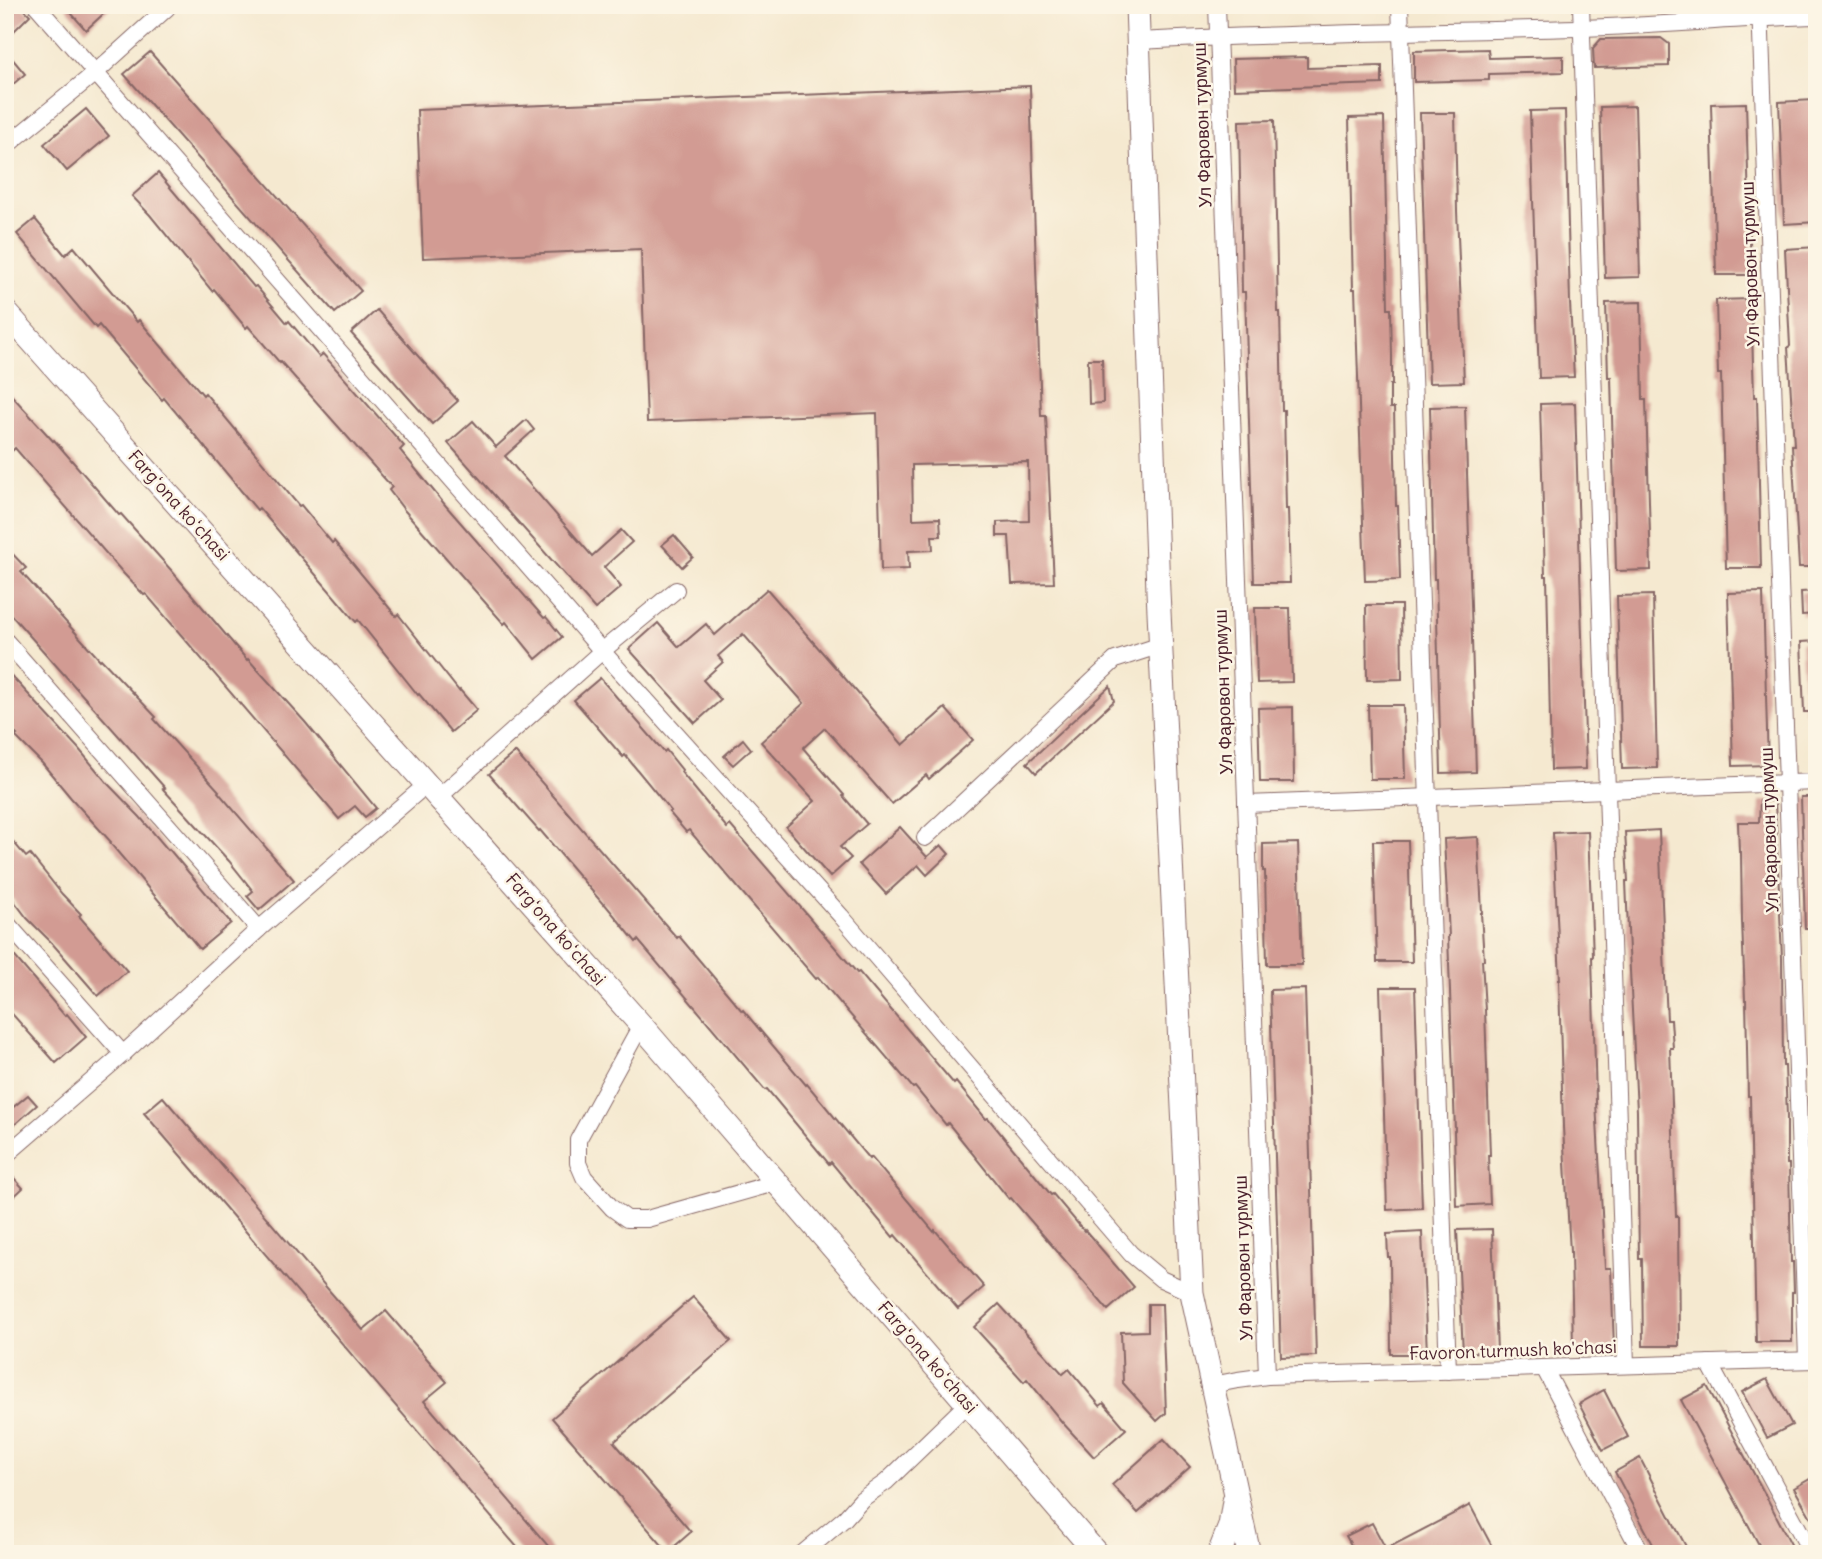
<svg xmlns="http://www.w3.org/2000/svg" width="1822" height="1559" viewBox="0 0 1822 1559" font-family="Delius,sans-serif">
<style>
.building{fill:#d29b93}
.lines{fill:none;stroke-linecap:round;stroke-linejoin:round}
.street-casing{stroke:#866665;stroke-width:18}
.secondary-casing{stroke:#866665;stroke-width:25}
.street{stroke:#fff;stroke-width:16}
.secondary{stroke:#fff;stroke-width:23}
.labels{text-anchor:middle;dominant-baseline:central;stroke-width:5;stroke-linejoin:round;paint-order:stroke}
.street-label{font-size:18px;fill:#4a1f2b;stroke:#fcf5e5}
</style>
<rect width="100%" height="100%" fill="#fcf5e5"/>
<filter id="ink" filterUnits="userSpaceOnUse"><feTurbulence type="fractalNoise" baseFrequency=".0143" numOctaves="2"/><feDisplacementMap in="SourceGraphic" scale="14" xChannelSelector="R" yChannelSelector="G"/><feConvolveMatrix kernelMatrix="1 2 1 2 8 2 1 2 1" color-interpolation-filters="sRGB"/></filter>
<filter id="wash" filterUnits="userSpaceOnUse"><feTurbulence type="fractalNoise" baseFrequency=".00686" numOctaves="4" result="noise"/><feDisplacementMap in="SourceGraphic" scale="28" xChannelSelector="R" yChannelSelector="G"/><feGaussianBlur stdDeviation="1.57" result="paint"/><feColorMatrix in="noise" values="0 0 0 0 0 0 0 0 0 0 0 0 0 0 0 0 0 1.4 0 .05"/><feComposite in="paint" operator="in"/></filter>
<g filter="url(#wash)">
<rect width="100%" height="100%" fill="#f5e9d0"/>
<g id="blocks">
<!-- building -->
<g class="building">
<polygon points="5,5 20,5 30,15 5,40"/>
<polygon points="64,5 113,5 86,30"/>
<polygon points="1661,38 1669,44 1669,66 1594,68 1593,48 1601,39"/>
<polygon points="1488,49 1489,58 1563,56 1563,72 1489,74 1489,80 1414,82 1414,51"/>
<polygon points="5,50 25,74 5,91"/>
<polygon points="150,52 361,291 335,313 124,74"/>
<polygon points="1307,57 1307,68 1382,66 1382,84 1234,89 1233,59"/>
<polygon points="1030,86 1041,416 1046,416 1054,583 1012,584 1009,536 997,536 997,522 1029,521 1028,462 912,465 913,519 940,518 941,536 932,536 933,550 908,551 909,569 881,570 877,413 647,422 641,249 423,258 417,110"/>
<polygon points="1814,100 1817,222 1784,224 1779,102"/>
<polygon points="1746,103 1751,275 1716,275 1711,104"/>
<polygon points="1635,106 1640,277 1605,278 1600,107"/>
<polygon points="86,109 109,136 67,171 44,144"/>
<polygon points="1565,110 1570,303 1574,377 1539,378 1530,111"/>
<polygon points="1420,113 1455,113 1457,211 1464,382 1429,383"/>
<polygon points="1384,117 1388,309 1391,309 1392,356 1392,385 1390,385 1390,408 1394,408 1396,506 1398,506 1400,580 1365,581 1355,289 1353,289 1349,118"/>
<polygon points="1274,120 1278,312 1280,312 1282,410 1284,410 1286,509 1288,509 1290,583 1254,583 1245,292 1242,292 1239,121"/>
<polygon points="158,173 254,287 256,286 287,323 289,321 319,357 323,354 404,446 400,450 446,506 544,618 546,617 562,637 536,659 506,622 504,624 405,511 389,490 392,487 281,362 280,363 248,326 246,328 214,289 212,291 150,215 132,196"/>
<polygon points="35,219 65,255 74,247 137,322 139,320 203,395 205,393 299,506 301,505 332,543 334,541 396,616 398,614 459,691 460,690 477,710 451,732 419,694 418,695 358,620 356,622 259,508 257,510 164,398 162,400 99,325 96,328 17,234"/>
<polygon points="1817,247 1817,567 1799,567 1792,445 1794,445 1788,347 1790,346 1785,249"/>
<polygon points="1751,299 1754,397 1757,397 1761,568 1726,568 1721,374 1718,374 1716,300"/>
<polygon points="1641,302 1643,400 1646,400 1651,570 1616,571 1611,377 1608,377 1606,303"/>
<polygon points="377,310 458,401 432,424 351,333"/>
<polygon points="1088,359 1102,359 1103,403 1089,404"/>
<polygon points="5,388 53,441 54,440 119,515 121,514 171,570 247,660 248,659 305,722 376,808 365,817 355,806 339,819 146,594 144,595 124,574 15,448 12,451 5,444"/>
<polygon points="1575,403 1586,769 1551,770 1547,576 1545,576 1540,404"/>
<polygon points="1465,406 1476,772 1441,773 1436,579 1434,579 1430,407"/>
<polygon points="526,420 534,430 505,456 592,556 621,530 632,542 604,567 621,587 595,609 448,443 473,421 496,447"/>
<polygon points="674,535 693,557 682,567 662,545"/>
<polygon points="5,546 26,568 21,572 100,660 101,659 156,717 154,719 219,791 218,792 294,880 259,910 247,896 253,891 229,861 163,789 165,788 5,608"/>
<polygon points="767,589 903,745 945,708 973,740 929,779 926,775 892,804 825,728 803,748 844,795 843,796 867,824 840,847 851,858 830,877 786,827 815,801 761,742 804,703 743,634 718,656 723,662 703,680 721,700 695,723 629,649 658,623 679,647 706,624 715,635"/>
<polygon points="1817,591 1817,614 1802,615 1801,592"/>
<polygon points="1763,592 1768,765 1733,766 1728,593"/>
<polygon points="1653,595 1657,768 1622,769 1617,596"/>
<polygon points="1366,605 1401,605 1402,679 1367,680"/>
<polygon points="1255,608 1290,608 1292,682 1257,683"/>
<polygon points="1817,641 1817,712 1804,712 1801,642"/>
<polygon points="5,669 78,748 108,784 140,817 168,850 169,849 231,923 200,949 110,843 111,842 71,798 42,763 15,736 17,735 5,722"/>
<polygon points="600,678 664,752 666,750 682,770 681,772 727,828 730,825 857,973 859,972 954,1084 956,1082 986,1119 988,1118 1051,1195 1053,1194 1084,1231 1085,1230 1134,1287 1108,1310 1011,1198 1009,1199 948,1123 946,1125 915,1087 913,1088 818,977 816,979 689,830 686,832 669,812 671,811 625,755 623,757 574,700"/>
<polygon points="1110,686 1114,701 1036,773 1027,763"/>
<polygon points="1368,705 1403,705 1405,779 1370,779"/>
<polygon points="1293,707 1294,782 1260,782 1258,708"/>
<polygon points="743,739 751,749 733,765 724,756"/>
<polygon points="515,752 677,938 679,936 742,1011 743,1010 806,1085 807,1084 869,1159 871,1157 934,1232 935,1230 984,1287 958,1309 895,1235 893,1237 831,1162 829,1164 767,1089 765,1090 638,940 636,942 604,903 603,904 540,830 539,831 489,774"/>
<polygon points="1801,797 1817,797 1817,928 1805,928"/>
<polygon points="1760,801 1775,801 1782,958 1783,1066 1785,1066 1787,1116 1787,1164 1789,1164 1791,1262 1793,1262 1794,1292 1792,1292 1792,1342 1756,1342 1753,1194 1752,1194 1750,1096 1748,1096 1746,1000 1745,1000 1742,921 1741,852 1739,852 1738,822 1759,822"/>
<polygon points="900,827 927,857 941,845 949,854 927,875 918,865 886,894 859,864"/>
<polygon points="1659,830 1665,977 1667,1020 1671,1020 1673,1048 1670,1048 1676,1216 1678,1216 1679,1346 1643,1346 1642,1259 1639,1259 1637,1111 1628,930 1626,881 1628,881 1625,832"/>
<polygon points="1588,831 1593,956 1592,957 1596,1102 1605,1268 1611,1268 1614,1348 1573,1348 1571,1252 1570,1252 1563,1127 1559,980 1560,980 1553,833"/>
<polygon points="5,832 26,857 30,854 62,894 81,914 79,916 127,971 98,996 51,942 27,918 5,889"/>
<polygon points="1478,837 1482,913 1481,913 1484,960 1482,960 1485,1010 1490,1155 1488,1155 1490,1204 1456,1206 1454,1131 1455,1130 1448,936 1449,936 1444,839"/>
<polygon points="1373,841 1408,841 1412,962 1377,962"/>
<polygon points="1298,843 1302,965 1267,965 1265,871 1263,871 1263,844"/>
<polygon points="5,945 65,1016 67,1014 86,1037 56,1063 5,1006"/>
<polygon points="1380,987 1415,987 1422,1208 1387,1210"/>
<polygon points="1305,989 1316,1356 1281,1357 1270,990"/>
<polygon points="28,1095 37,1105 5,1133 5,1114"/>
<polygon points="163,1097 363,1330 386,1311 447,1382 424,1401 555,1554 523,1554 144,1113"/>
<polygon points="5,1168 23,1188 5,1205"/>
<polygon points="1492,1229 1497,1351 1463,1353 1457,1230"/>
<polygon points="1422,1232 1427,1354 1391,1354 1390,1257 1388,1257 1387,1234"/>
<polygon points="693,1297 731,1341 614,1442 691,1532 668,1552 552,1418"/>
<polygon points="999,1304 1063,1374 1069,1369 1100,1406 1104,1403 1126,1429 1094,1457 1062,1422 1027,1379 1024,1382 974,1327"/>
<polygon points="1148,1304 1162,1304 1166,1413 1157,1421 1123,1383 1121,1332 1148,1331"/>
<polygon points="1767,1379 1792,1425 1767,1438 1742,1392"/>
<polygon points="1707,1386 1768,1500 1796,1554 1764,1554 1681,1400"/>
<polygon points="1604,1390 1628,1437 1603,1450 1579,1404"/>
<polygon points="1164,1439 1190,1467 1138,1513 1112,1485"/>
<polygon points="1640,1458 1675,1526 1690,1554 1658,1554 1615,1472"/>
<polygon points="1817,1475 1817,1528 1794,1488"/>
<polygon points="1470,1505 1496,1554 1458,1554 1456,1548 1445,1554 1356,1554 1346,1536 1372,1523 1386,1549"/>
</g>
</g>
</g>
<g filter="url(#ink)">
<use href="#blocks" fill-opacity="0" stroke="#866665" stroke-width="2"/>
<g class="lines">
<defs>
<g id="street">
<polyline points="36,5 602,651 841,916 1131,1254 1161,1279 1192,1293"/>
<polyline points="1217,5 1267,1376"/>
<polyline points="1400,5 1448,1371"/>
<polyline points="1581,5 1626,1365"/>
<polyline points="1760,5 1807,1360"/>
<path d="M1139,41C1285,33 1432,32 1578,28C1658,26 1737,18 1817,16"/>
<polyline points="5,147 95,73 167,8"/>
<polyline points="5,640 259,929"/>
<polyline points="439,797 602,651 676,590"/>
<polyline points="1246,804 1817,782"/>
<polyline points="925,838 1115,660 1161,645"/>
<polyline points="5,921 123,1054"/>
<polyline points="641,1025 578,1140 578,1163 584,1177 612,1208 627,1219 647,1219 778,1182"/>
<polyline points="5,1156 123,1054 259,929 427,784"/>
<polyline points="1709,1363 1812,1554"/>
<polyline points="1544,1368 1642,1554"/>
<polyline points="1212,1385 1238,1380 1267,1376 1817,1360"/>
<polyline points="802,1554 845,1518 862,1499 886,1482 968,1403"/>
</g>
<g id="secondary">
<polyline points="1137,5 1158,591 1192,1293 1249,1554"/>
<polyline points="5,311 641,1025 1097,1554"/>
<polyline points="1219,1554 1230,1526 1234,1501"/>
</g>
</defs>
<!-- street casing -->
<use href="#street" class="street-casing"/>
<!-- secondary casing -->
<use href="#secondary" class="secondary-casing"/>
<!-- street -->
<use href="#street" class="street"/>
<!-- secondary -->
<use href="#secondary" class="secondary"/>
</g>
</g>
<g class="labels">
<!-- street labels -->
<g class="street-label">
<text transform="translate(1202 125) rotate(-92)">Ул Фаровон турмуш</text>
<text transform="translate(1750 264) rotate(-92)">Ул Фаровон турмуш</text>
<text transform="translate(179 505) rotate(48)">Fargʻona koʻchasi</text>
<text transform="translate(1223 692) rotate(-92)">Ул Фаровон турмуш</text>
<text transform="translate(1769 830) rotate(-92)">Ул Фаровон турмуш</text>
<text transform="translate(556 929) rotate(49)">Fargʻona koʻchasi</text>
<text transform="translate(1243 1258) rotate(-92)">Ул Фаровон турмуш</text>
<text transform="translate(1513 1350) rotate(-2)">Favoron turmush ko'chasi</text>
<text transform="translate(928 1357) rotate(49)">Fargʻona koʻchasi</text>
</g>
</g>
<!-- margin -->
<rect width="1822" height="1559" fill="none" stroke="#fcf5e5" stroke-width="28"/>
</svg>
